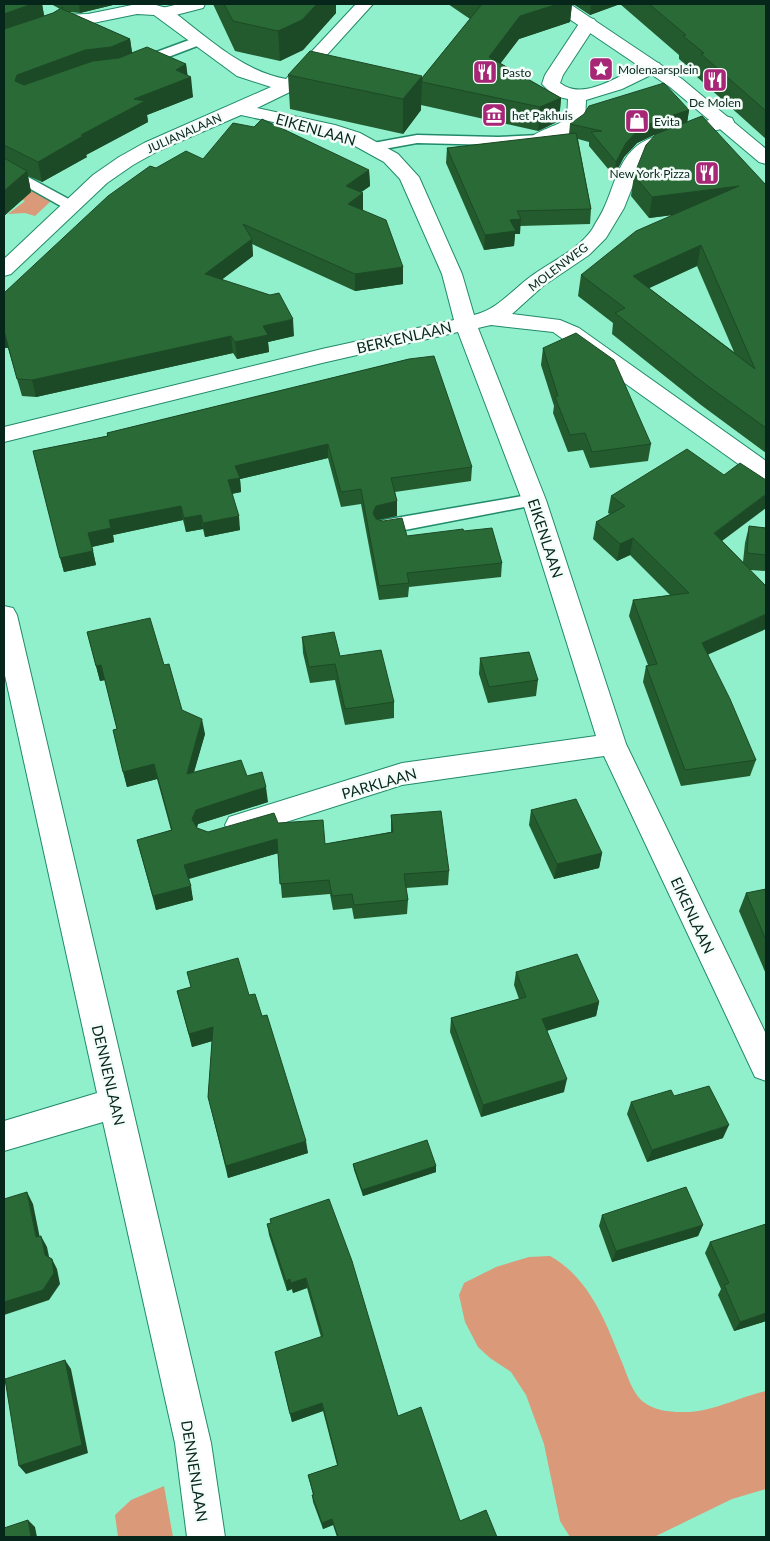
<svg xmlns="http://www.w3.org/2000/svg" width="770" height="1541" viewBox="0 0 770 1541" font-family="Lato,sans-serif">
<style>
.green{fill:#da9978}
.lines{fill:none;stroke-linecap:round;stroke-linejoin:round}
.service-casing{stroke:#208a6a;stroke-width:3}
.pedestrian-casing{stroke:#208a6a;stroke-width:2}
.minor-casing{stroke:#208a6a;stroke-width:2}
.secondary-casing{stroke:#208a6a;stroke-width:2}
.service{fill:#fff;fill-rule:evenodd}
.pedestrian{fill:#fff;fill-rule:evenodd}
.minor{fill:#fff;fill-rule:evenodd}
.secondary{fill:#fff;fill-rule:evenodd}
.wall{fill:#235b2e;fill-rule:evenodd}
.shaded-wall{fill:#1d4a26}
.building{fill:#296a36;stroke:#1d4a26;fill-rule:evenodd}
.labels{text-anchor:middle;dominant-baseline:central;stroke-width:5;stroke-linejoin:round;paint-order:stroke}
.far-poi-label{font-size:12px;fill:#06261b;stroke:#f4fdf9;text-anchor:start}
.far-street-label{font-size:12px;fill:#06261b;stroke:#f4fdf9}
.street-label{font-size:15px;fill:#06261b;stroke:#f4fdf9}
</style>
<rect width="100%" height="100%" fill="#90f0cc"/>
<!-- green -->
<g class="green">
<polygon points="11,178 51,201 35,216 25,213 8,214 25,201 4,194"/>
<path d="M550,1256C589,1278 605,1320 621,1360C627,1374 631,1390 642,1401C653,1410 668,1412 682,1412C711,1413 738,1397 766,1391V1489L732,1499L654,1537H570L560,1521L544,1444L526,1395L511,1372L490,1358L478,1347L465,1322L459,1295L464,1283L496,1267L529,1257Z"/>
<polygon points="164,1486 173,1537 118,1537 115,1515 131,1500"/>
</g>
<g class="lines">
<defs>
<g id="service">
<polygon points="200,36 207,40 205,43 142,67 137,68 130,64 132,61"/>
<polygon points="417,135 498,137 539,135 544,136 546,139 544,142 539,143 498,145 417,143 373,151 368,150 366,147 368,144 373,143"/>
<polygon points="4,164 76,203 79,206 76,209 66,209 4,174"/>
<polygon points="534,494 540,496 543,500 540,504 384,534 377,532 375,527 377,522 384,520"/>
</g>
<g id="pedestrian">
<polygon points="179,4 205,4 203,8 164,18 158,17 156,13 158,9"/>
<path d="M588,18L594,19L597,23L563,75L560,83C587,104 627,68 653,62L659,63L662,67L659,71L622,89L586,100L585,121C576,135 549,147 532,143L530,139C535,131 557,126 567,119L568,99L554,96L542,84L545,75L582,19Z"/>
</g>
<g id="minor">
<path d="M137,4L156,5L170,9C206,36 241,71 286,79L356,4H373L296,89L257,108L335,125L360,133L398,154L419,177L462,274L474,315C497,310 511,291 530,277C550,262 579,250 593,228C596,222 601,215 604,208C614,187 618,160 638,145C657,132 702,122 725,116L732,118L734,122L732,126L684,139L652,153L641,165L624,208L606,238L589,255L543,286L512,314L560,320L579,328L766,461V480L758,478L553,332L491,325L478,328L546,500L626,744L766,1034V1081L755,1077L604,756L402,785L239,837L229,833L225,825L229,817L402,763L596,736L522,500L458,332L322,363L4,442V427L322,349L454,320L442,274L400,179L384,162L346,141L323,133L241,115L158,151L133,165L107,183L11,274L4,276V259L93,175L119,157L144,143L271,87L237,76L154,15L137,14L88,24H67L56,31L4,49V38L44,23L58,15L88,14Z"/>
<polygon points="4,606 13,608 17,615 211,1443 225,1537 187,1537 175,1443 103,1122 4,1151 4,1121 97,1093 4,671"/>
</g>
<polygon id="secondary" points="551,4 570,4 682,79 766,149 766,164 759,162 670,87 553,8"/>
</defs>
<!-- service casing -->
<use href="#service" class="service-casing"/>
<!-- pedestrian casing -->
<use href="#pedestrian" class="pedestrian-casing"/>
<!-- minor casing -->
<use href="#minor" class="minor-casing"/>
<!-- secondary casing -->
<use href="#secondary" class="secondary-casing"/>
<!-- service -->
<use href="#service" class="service"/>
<!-- pedestrian -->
<use href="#pedestrian" class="pedestrian"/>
<!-- minor -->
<use href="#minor" class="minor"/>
<!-- secondary -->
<use href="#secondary" class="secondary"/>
</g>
<!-- wall -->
<g class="wall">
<polygon points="4,4 42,4 44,16 53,13 60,9 51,4 117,4 80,13 69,12 130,39 132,52 186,64 187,75 193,97 147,115 148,122 86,155 87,157 42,182 28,176 31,192 4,216"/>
<polygon points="213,4 336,4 336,13 303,50 280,61 235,51"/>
<polygon points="448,4 572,4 570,22 519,39 500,63 561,98 559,121 538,131 421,105 421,110 403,134 290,109 288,75 422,78 470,19"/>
<polygon points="573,4 766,4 766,139 697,77 697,74 679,59 679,55 620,4 590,15"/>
<path d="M689,110L687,122L766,185V453L701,405L612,334L613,323L578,296L581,275L673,215L649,218L631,196L634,175L656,134L637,143L624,157L614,176L589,146V142L578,139L591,209L590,224L520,226V234H515L514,246L484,250L446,163L447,148L569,134L570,124ZM697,266L734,352L649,288Z"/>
<polygon points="203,159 369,170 370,186 361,192 363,193 363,210 403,267 403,284 355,291 252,244 253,256 222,279 294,336 268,342 269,352 237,359 233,353 36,397 22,396 8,348 5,348 4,344 4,293 156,168"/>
<polygon points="543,348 651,444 648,461 590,468 583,450 568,452 553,413 554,406 541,365"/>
<polygon points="409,359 472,467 471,481 395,492 397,501 397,516 378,520 407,536 464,531 502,563 501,577 409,587 408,597 379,600 361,504 341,507 328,458 240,479 241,492 232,494 240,530 205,537 203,529 186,532 183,520 113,535 114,542 92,547 96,565 64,572 33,451 107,436 107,433"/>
<polygon points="611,496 722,541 743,562 745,543 749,526 766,528 766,571 750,570 708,655 756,760 750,776 681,786 643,682 646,666 648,665 629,616 633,600 670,595 630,555 617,561 593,539 596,522 610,514 608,513"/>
<polygon points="87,632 164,665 182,710 205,734 194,772 247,776 268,802 198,824 197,828 208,832 278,823 325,844 391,832 391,815 449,871 448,885 406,888 408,900 407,914 354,919 352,908 333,910 330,894 282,898 278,853 189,879 193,900 156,910 137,840 171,830 157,779 127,787 113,730 117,729 105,680 100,681"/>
<polygon points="302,637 340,656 394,702 394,718 345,725 335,680 310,683 303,653"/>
<polygon points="480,658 538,680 536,696 488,703 479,674"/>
<polygon points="531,810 602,853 599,868 554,879 529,825"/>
<polygon points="766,889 766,974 739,911 746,893"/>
<polygon points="187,972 249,995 308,1153 228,1178 208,1097 212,1041 192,1047 177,991 191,987"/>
<polygon points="516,972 599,1002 596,1016 547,1030 564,1092 481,1117 450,1032 451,1018 519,999 514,985"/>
<polygon points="674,1096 723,1138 647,1162 627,1114 631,1102"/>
<polygon points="353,1164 436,1166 436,1172 363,1196 354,1170"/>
<polygon points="602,1215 703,1225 698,1236 612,1262 599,1226"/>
<polygon points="270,1219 398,1416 460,1521 497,1537 337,1537 333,1525 323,1529 313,1502 312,1495 313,1495 308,1475 337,1465 323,1411 292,1422 277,1361 321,1337 307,1288 293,1293 292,1289 287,1291 269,1235 267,1224 271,1223"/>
<polygon points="766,1224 766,1321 734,1331 718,1295 721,1289 705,1253 710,1242"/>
</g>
<!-- shaded-wall -->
<g class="shaded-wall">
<polygon points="32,4 42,4 45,20 4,36 4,14"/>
<polygon points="79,4 117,4 80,13"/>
<polygon points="317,4 336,4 336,13 303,50 280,61 278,31"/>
<polygon points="558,4 572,4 570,22 519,39 488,80 489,57 520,16"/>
<polygon points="591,4 620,4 590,15"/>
<polygon points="130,39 133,60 21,95 15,81 17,75 85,50"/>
<polygon points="186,64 188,78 191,77 193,97 147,115 148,122 86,155 87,157 42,182 38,162 81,135 176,70"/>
<polygon points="422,76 421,110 403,134 403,99"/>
<polygon points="561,98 559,121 538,131 540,107"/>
<polygon points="689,110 687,124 656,134 637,143 624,157 614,176 616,162 626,143 639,129 658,120"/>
<polygon points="369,170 370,186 346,203 346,186"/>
<polygon points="27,171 31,192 4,216 4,191"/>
<polygon points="739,186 735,207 649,218 652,197"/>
<polygon points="363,193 363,210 348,204"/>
<polygon points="521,219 520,234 515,234 514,246 484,250 485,235 510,220"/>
<polygon points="252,239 253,256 207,291 205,274"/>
<polygon points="701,245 697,266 630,297 633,276"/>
<polygon points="403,267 403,284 355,291 355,274"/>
<polygon points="293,319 294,336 268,342 269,352 237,359 235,342 263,326"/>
<polygon points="4,331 8,348 5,348 4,343"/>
<polygon points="231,336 233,353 36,397 32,380"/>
<polygon points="328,444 328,458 240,479 241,492 230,494 228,480 235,466"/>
<polygon points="766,494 766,508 710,550 714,533"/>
<polygon points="397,501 397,516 376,520 373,513 376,506"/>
<polygon points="181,506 183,520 113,535 114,542 91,547 88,533 109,520"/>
<polygon points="201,515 203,529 186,532 184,518"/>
<polygon points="239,516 240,530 205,537 203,523"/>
<polygon points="633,538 630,555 617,561 620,544"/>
<polygon points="93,551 96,565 64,572 60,558"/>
<polygon points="766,614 766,629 698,659 702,643"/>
<polygon points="101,665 105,680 100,681 96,666"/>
<polygon points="202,719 205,734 189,789 187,774"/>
<polygon points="154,764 157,779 127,787 123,772"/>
<polygon points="266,787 268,802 198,824 194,834 192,819 196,810"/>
<polygon points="277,839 279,853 187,879 184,865"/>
<polygon points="602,853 599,868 554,879 557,864"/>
<polygon points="191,886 193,900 156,910 153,896"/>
<polygon points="599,1002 596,1016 540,1033 542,1019"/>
<polygon points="213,1027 216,1040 192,1047 189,1034"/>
<polygon points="567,1079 564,1092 481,1117 483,1105"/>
<polygon points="729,1125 723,1138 647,1162 652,1150"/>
<polygon points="306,1141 308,1153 228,1178 226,1166"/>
<polygon points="436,1166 436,1172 363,1196 362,1190"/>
<polygon points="27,1192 33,1204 42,1248 36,1237"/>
<polygon points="703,1225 698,1236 612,1262 616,1251"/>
<polygon points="41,1236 47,1247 51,1266 45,1255"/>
<polygon points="52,1259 57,1269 60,1284 49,1300 4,1315 4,1302"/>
<polygon points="306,1278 307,1288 293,1293 291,1283"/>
<polygon points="290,1279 292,1289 287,1291 286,1281"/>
<polygon points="766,1313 766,1321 734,1331 740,1322"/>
<polygon points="65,1360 71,1369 88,1453 26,1474 19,1466"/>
<polygon points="322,1403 323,1411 292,1422 290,1414"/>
<polygon points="332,1519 333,1525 323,1529 322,1523"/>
<polygon points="28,1520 35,1527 37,1537 31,1537"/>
</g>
<!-- building -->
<g class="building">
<polygon points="4,4 32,4 4,14"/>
<polygon points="224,4 317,4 302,20 278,31 233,21"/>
<polygon points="482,4 558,4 520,16 489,57 561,98 540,107 422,82 422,78"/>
<polygon points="649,4 766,4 766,111 701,54 704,53 683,36 686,35"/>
<polygon points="63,7 62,9 130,39 111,47 85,50 17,75 15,81 24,85 93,61 119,58 147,47 186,64 176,70 191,77 134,99 145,101 81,135 83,136 38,162 4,145 4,29 53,13"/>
<polygon points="310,51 422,76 403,99 288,75"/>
<polygon points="664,83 689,110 658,120 639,129 626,143 616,162 591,132 602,131 570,124 584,114 589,106"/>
<path d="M702,116L766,185V428L705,384L615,313L625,308L581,275L636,231L739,186L652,197L634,175L646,145L656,134ZM701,245L755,369L633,276Z"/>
<polygon points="262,119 369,170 346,186 363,193 348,204 386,220 403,267 355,274 243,224 252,239 205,274 270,295 279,293 293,319 263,326 268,335 235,342 231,336 32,380 17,379 4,331 4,293 108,196 150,166 156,168 186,151 203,159 233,123 254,127"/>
<polygon points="576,133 591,209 517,211 521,219 510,220 516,231 485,235 447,148"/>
<polygon points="4,158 27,171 4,191"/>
<polygon points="576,333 614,360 651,444 592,452 585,433 570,435 555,397 558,396 543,348"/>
<polygon points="434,356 472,467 391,478 397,501 376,506 373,513 376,519 383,521 402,518 407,536 463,529 464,531 492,528 502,563 407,573 409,583 379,586 361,489 341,492 328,444 235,466 240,478 228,480 239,516 203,523 201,515 184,518 181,506 109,520 111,528 88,533 93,551 60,558 33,451 108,436 107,433 409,359"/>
<polygon points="687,449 724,475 740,463 766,480 766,494 714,533 766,586 766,614 702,643 730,699 756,760 685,770 646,666 657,664 633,600 689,593 633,538 620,544 596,522 625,506 611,496"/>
<polygon points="749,526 766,528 766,555 747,553"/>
<polygon points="150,618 164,665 169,664 182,710 202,719 187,774 241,760 247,776 262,772 266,787 196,810 192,819 197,828 208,832 274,813 278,823 323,820 325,844 393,832 391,815 441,811 449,871 404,874 408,900 354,905 352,894 332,896 329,880 280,884 277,839 184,865 191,886 153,896 137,840 172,830 154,764 123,772 113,730 117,729 101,665 96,666 87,632"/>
<polygon points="334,632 340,656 381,650 394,702 345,709 335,664 309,667 302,637"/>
<polygon points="529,652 538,680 489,687 480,658"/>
<polygon points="576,799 602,853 557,864 531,810"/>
<polygon points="766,889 766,940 746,893"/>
<polygon points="577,954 599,1002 542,1019 567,1079 483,1105 451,1018 526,997 516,972"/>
<polygon points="238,958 249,995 255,994 262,1016 267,1015 306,1141 226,1166 208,1097 213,1027 189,1034 177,991 191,987 187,972"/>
<polygon points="709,1086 729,1125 652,1150 631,1102 671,1090 674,1096"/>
<polygon points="427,1140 436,1166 362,1190 353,1164"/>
<polygon points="686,1187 703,1225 616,1251 602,1215"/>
<polygon points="27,1192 36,1237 41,1236 45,1255 52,1259 54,1273 43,1290 4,1302 4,1199"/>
<polygon points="329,1199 352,1261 398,1416 421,1407 460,1521 486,1510 497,1537 338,1537 332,1519 322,1523 312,1495 314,1495 308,1475 338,1465 322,1403 290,1414 275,1352 323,1336 306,1278 291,1283 290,1279 286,1281 267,1224 271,1223 270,1219"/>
<polygon points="766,1224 766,1313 740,1322 724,1285 729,1283 710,1242"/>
<polygon points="65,1360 82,1445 19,1466 5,1379"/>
<polygon points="28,1520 31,1537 4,1537 4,1528"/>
</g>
<!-- icons -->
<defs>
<symbol id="sight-square" viewBox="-11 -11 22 22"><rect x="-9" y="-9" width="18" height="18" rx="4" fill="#a72776" stroke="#f4fdf9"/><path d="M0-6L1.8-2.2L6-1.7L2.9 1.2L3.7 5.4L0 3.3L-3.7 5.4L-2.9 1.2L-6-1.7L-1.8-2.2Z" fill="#fff"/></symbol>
<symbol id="restaurant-square" viewBox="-11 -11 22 22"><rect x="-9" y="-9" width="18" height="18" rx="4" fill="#a72776" stroke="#f4fdf9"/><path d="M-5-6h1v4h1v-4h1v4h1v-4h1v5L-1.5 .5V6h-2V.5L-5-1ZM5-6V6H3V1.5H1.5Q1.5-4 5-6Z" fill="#fff"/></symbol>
<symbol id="museum-square" viewBox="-11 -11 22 22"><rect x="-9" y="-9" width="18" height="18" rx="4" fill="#a72776" stroke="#f4fdf9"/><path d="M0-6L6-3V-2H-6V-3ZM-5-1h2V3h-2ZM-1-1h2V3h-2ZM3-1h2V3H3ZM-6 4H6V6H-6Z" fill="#fff"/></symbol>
<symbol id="shop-square" viewBox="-11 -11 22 22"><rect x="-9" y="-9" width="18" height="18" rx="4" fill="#a72776" stroke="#f4fdf9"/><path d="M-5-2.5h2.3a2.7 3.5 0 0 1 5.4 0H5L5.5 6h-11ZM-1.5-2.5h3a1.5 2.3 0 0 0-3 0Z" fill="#fff"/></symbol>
</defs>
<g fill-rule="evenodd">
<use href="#sight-square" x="587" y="55" width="28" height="28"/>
<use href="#restaurant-square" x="471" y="58" width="28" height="28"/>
<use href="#restaurant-square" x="701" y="66" width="28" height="28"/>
<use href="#museum-square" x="480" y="101" width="28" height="28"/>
<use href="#shop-square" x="623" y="107" width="28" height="28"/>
<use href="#restaurant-square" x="693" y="159" width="28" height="28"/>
</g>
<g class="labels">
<!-- far-poi labels -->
<g class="far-poi-label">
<text x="618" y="69">Molenaarsplein</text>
<text x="502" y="72">Pasto</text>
<text x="715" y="102" text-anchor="middle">De Molen</text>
<text x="512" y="115">het Pakhuis</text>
<text x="654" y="121">Evita</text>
<text x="690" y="173" text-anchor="end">New York Pizza</text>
</g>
<!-- far-street labels -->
<g class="far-street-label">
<text transform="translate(184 133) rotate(-24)">JULIANALAAN</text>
<text transform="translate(558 267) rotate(-37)">MOLENWEG</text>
</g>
<!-- street labels -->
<g class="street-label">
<text transform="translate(316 129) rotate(16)">EIKENLAAN</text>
<text transform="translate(404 337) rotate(-13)">BERKENLAAN</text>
<text transform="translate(546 538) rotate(72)">EIKENLAAN</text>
<text transform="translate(379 783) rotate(-16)">PARKLAAN</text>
<text transform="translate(693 915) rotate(65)">EIKENLAAN</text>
<text transform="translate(109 1075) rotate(77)">DENNENLAAN</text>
<text transform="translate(195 1471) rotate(81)">DENNENLAAN</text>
</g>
</g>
<!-- border -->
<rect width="770" height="1541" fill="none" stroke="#06261b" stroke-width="10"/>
</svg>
